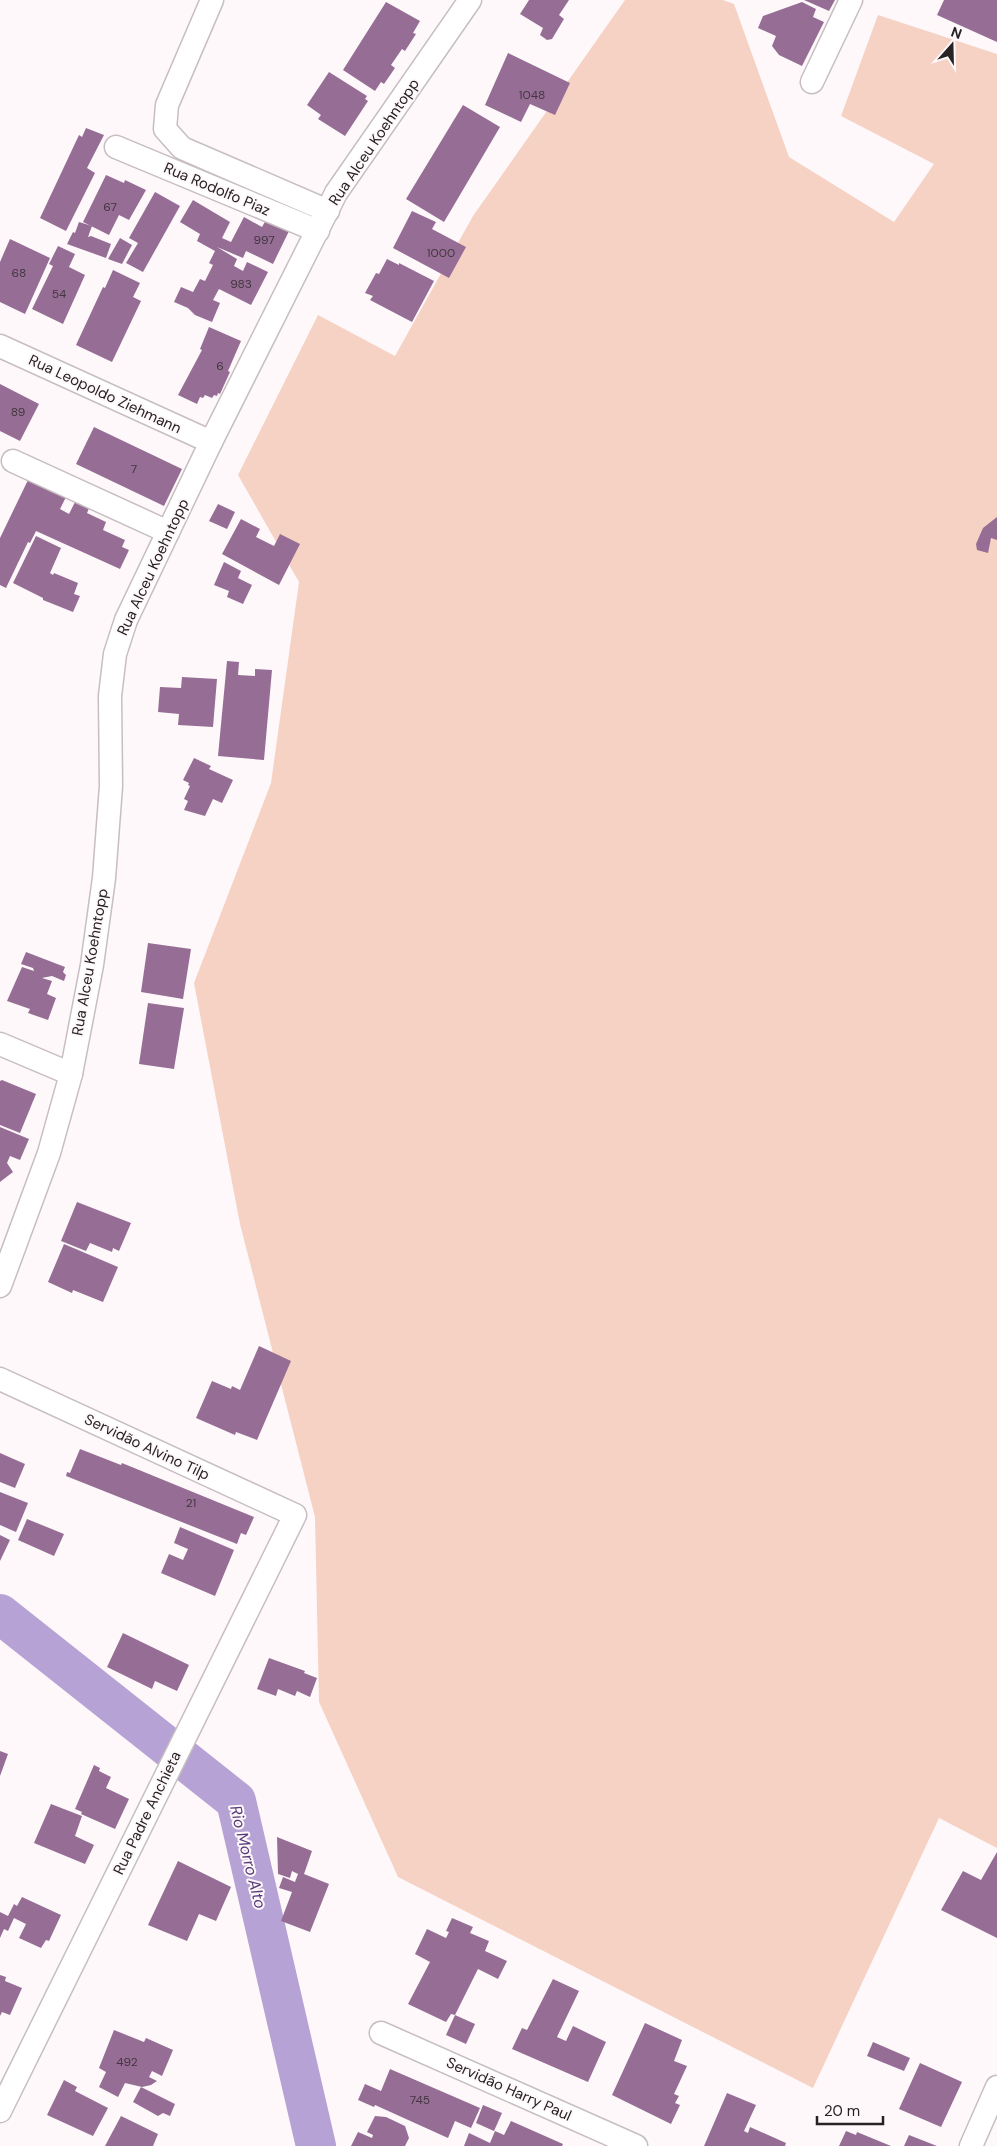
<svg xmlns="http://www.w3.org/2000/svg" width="997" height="2146" viewBox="0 0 997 2146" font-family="'DM Sans',sans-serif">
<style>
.green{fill:#f6d2c4}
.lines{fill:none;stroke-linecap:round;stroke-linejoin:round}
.river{stroke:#b6a2d4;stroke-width:40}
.building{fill:#966e95}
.street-casing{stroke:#c7bec1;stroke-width:25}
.street{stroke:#fff;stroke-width:22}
.labels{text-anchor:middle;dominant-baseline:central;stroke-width:4;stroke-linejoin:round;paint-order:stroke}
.number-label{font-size:12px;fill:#433640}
.street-label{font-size:15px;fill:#272324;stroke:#fef8fb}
.water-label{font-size:16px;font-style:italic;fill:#583b7a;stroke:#fef8fb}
</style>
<rect width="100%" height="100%" fill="#fef8fb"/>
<!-- green -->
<polygon class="green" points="625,0 723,0 734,4 789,157 894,222 934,164 841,116 878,15 997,54 997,1848 939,1818 813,2088 398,1877 319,1702 315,1517 240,1224 194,983 271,783 299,582 238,475 318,315 395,356 473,216"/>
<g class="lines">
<!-- river -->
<polyline class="river" points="0,1614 236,1801 316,2146"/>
</g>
<!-- building -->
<g class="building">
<polygon points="529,0 569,0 559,15 564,19 552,39 547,40 540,35 543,28 520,14"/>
<polygon points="804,0 835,0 829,11"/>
<polygon points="944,0 997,0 997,42 937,15"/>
<polygon points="386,2 420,21 413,33 416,34 405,51 402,49 391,65 395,68 384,84 381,82 375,91 343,70"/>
<polygon points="802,2 816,9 813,17 824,22 802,66 779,55 772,46 776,36 758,28 763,16"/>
<polygon points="508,53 570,83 555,115 530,104 521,122 485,105"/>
<polygon points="329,72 367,96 365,99 368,101 345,136 318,119 321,115 307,105"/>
<polygon points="463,105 500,127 444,222 406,199"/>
<polygon points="86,128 104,135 87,168 95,173 66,231 40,218 79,135 82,137"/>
<polygon points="106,175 124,183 125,180 146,190 129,220 119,215 109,235 83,222"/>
<polygon points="155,192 180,206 143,272 126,263 138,243 129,238"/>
<polygon points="193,200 230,222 222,238 231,242 244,217 262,227 267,218 290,229 273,264 246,251 243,258 217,247 237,259 234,266 243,271 247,262 268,272 251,305 219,289 213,300 220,303 212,322 195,315 188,308 174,302 181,287 193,292 200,279 205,281 213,265 209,263 215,251 197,241 200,234 180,222"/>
<polygon points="412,211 436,222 432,229 466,247 449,278 393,248"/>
<polygon points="79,222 92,226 88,237 91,236 111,244 106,258 67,244 73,232 75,233"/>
<polygon points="120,238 132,245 122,264 108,259"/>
<polygon points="10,239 50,258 25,314 0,302 0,262"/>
<polygon points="58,246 75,254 69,267 85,275 63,324 32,309 53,266 49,264"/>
<polygon points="387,259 399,265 399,263 434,281 412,322 370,300 373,296 365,293 376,273 379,274"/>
<polygon points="113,270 140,283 133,297 141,301 112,362 76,345 103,287 105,288"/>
<polygon points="209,327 241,341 228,371 230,372 220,394 218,393 217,396 214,395 212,398 205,395 203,398 200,397 197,404 178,395 202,350 200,349"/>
<polygon points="0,384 39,404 20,441 0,431"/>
<polygon points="94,427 182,469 164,506 76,464"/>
<polygon points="28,480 66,497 60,509 69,514 76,500 90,506 87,513 106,522 103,530 125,540 122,547 129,550 120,569 36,531 30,543 28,542 6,588 0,585 0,538"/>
<polygon points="218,504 235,512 227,529 209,521"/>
<polygon points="997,517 997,540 991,538 988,553 977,550 976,544 983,528"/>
<polygon points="241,519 260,529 256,537 274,546 280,534 300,544 279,585 222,554"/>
<polygon points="36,536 61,548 50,573 53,575 54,573 78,583 74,594 80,596 73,612 43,600 43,598 13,583"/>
<polygon points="224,562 241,571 238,578 252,585 243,604 227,597 229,591 214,585"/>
<polygon points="227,661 239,662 238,675 255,676 255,669 272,670 264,760 218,756"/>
<polygon points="182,677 217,679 213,727 178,725 179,714 158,712 160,687 181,688"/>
<polygon points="194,758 211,766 209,769 233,780 222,803 213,799 205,816 184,810 188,801 184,799 190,786 188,785 189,783 183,780"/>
<polygon points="148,943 191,949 183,999 141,992"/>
<polygon points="26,952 65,967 63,972 66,975 64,981 52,976 42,978 52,981 47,994 56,998 48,1020 28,1013 30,1009 7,1001 22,967 34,971 33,968 21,964"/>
<polygon points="148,1003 184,1008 174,1069 139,1064"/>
<polygon points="2,1080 36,1094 20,1133 0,1125 0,1081"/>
<polygon points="0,1127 29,1139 20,1160 10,1156 7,1163 13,1172 0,1182"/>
<polygon points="77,1202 131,1223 119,1251 113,1248 112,1252 90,1243 86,1251 61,1241"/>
<polygon points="64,1244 118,1267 103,1302 73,1290 72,1293 48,1282"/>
<polygon points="259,1346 291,1361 257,1440 236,1432 235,1435 196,1418 212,1381 231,1389 232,1386 240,1390"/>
<polygon points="80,1449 121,1465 122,1463 254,1517 246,1535 241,1533 237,1544 66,1476 67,1472 70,1473"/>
<polygon points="0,1453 25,1464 15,1488 0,1482"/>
<polygon points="0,1492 28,1503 16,1532 0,1525"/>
<polygon points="27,1519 64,1534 54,1556 18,1540"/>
<polygon points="180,1527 234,1550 215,1596 161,1573 169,1554 183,1560 188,1549 174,1543"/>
<polygon points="0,1535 10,1540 0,1561"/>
<polygon points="123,1633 189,1665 177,1691 155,1681 152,1689 107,1667"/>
<polygon points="269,1658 305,1671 304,1673 317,1678 310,1697 297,1691 295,1696 278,1689 276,1696 257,1689"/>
<polygon points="0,1751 8,1754 0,1776"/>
<polygon points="94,1765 100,1768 99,1771 111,1777 106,1788 129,1799 115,1829 81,1814 82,1812 75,1809"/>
<polygon points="51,1804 82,1816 75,1836 94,1845 85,1864 34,1843"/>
<polygon points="277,1837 312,1851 304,1874 329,1884 310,1932 281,1921 292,1892 279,1888 283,1877 295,1882 298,1874 292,1871 290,1878 278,1874"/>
<polygon points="997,1852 997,1938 941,1910 963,1871 981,1880"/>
<polygon points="178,1861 231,1887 216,1921 199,1914 187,1941 148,1925"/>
<polygon points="22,1897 61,1915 49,1941 46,1940 41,1948 19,1938 26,1924 14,1918 8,1931 4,1929 0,1938 0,1912 8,1916 14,1904 17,1906"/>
<polygon points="452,1918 473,1927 470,1933 489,1941 485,1951 507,1961 498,1979 478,1969 455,2015 451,2014 446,2022 408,2004 430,1962 415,1954 427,1929 446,1938 449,1932 446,1931"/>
<polygon points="0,1975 6,1977 5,1981 22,1988 10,2015 2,2012 0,2016"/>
<polygon points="553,1979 579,1991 557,2037 566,2041 573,2026 606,2042 588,2082 512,2049 522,2028 527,2030"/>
<polygon points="455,2015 475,2024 466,2044 446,2035"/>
<polygon points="645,2023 682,2040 674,2061 687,2066 674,2094 679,2096 675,2103 680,2105 671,2124 612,2095"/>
<polygon points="114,2030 144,2042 146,2038 173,2050 162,2076 152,2071 149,2077 157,2081 151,2085 142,2087 125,2083 118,2097 99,2087 106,2072 99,2068"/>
<polygon points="873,2042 910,2058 904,2071 867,2056"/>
<polygon points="920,2063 962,2082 941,2127 899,2109"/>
<polygon points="390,2069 480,2108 471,2128 455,2121 448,2138 375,2105 374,2107 358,2100 365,2084 381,2091"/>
<polygon points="64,2080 77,2087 75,2091 108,2108 93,2136 47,2115"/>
<polygon points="141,2087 175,2104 170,2116 163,2113 158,2116 133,2102"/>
<polygon points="727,2093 756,2105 744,2131 748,2133 750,2127 786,2143 785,2146 704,2146"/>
<polygon points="483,2105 502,2113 494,2131 476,2123"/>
<polygon points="121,2116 158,2134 153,2146 105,2146"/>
<polygon points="375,2116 386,2117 405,2126 409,2138 405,2146 351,2146 358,2132 372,2138 373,2135 367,2132"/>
<polygon points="511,2121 563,2144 562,2146 464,2146 469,2133 490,2143 495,2131 504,2135"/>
<polygon points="846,2131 856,2135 857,2132 891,2146 839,2146"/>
<polygon points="909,2135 937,2146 904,2146"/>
</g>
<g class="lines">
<defs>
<g id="street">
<polyline points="212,0 167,105 165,129 182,148 328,211"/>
<polyline points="812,82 851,0"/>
<polyline points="116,147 318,231"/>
<polyline points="0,346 211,442"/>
<polyline points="13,461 168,532"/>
<polyline points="0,1044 71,1074"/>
<polyline points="0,1286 49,1153 71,1074 92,965 104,878 111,786 110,696 115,654 126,620 211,442 336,193 470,0"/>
<polyline points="0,1379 295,1515 0,2111"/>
<polyline points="381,2033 636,2146"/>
<polyline points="971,2146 997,2087"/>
</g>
</defs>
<!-- street casing -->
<use href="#street" class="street-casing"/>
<!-- street -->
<use href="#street" class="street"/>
</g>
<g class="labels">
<!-- number labels -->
<g class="number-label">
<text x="532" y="95">1048</text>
<text x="110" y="207">67</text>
<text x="264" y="240">997</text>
<text x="441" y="253">1000</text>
<text x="19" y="273">68</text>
<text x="241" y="284">983</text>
<text x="59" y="294">54</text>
<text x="220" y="366">6</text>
<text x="18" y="412">89</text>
<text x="134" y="469">7</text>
<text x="191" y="1503">21</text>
<text x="127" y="2062">492</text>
<text x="420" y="2100">745</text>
</g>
<!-- street labels -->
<g class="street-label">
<text transform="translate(374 142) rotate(-56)">Rua Alceu Koehntopp</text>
<text transform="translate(217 189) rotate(23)">Rua Rodolfo Piaz</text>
<text transform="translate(105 394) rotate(25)">Rua Leopoldo Ziehmann</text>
<text transform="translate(153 567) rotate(-65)">Rua Alceu Koehntopp</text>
<text transform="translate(90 962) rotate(-80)">Rua Alceu Koehntopp</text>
<text transform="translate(147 1447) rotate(25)">Servidão Alvino Tilp</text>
<text transform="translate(147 1813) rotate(-64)">Rua Padre Anchieta</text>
<text transform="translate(509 2089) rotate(24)">Servidão Harry Paul</text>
</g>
<!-- water labels -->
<g class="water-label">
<text transform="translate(248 1857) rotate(76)">Rio Morro Alto</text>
</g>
</g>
<!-- north arrow -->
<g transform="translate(952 45) rotate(20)" stroke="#fef8fb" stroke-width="4" paint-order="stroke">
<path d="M0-4L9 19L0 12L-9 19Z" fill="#272324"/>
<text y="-8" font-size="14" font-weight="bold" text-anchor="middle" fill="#272324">N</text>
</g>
<!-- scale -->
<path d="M817 2116v8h66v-8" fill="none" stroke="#272324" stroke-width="2.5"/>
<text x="824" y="2116" font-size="15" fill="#272324" stroke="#fef8fb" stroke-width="4" paint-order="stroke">20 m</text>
</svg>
